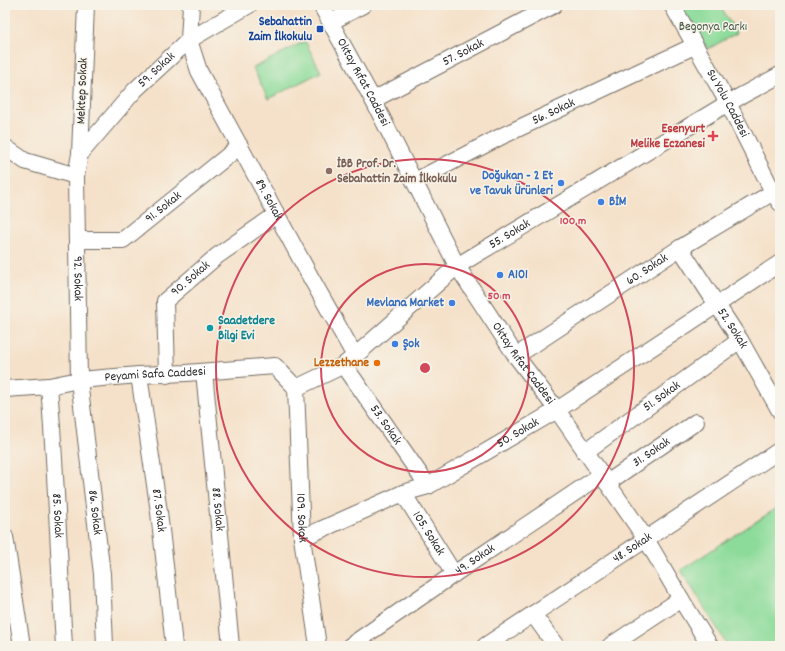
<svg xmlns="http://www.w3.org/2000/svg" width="785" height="651" viewBox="0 0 785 651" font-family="Dekko,sans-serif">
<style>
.green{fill:#8cdb9a;stroke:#5c8362}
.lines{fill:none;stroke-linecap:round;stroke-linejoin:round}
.minor-casing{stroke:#726b62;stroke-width:18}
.minor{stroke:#fff;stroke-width:16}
.ring{fill:none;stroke:#d1495b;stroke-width:2}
.transit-dot{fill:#1a4fb4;stroke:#f7f3e8;stroke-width:1.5}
.health-dot{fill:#e0444e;stroke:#f7f3e8;stroke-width:1.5}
.education-dot{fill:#8d6e63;stroke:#f7f3e8;stroke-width:1.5}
.shop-dot{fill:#3f7fe0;stroke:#f7f3e8;stroke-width:1.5}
.culture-dot{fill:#0f9aa8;stroke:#f7f3e8;stroke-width:1.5}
.food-dot{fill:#e8710a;stroke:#f7f3e8;stroke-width:1.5}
.labels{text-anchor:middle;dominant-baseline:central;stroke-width:3;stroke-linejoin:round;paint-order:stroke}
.transit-label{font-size:13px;font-weight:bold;fill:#164399;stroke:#f7f3e8;text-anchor:end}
.park-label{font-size:13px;fill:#435747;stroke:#f7f3e8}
.street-label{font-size:13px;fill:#2b2b2b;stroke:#f7f3e8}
.health-label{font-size:13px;font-weight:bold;fill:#be3a42;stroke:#f7f3e8;text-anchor:end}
.education-label{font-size:13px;font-weight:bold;fill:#785e54;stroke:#f7f3e8;text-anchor:start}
.shop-label{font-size:13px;font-weight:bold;fill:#366cbe;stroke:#f7f3e8;text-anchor:start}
.culture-label{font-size:13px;font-weight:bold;fill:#0d838f;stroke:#f7f3e8;text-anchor:start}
.food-label{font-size:13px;font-weight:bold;fill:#c56008;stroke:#f7f3e8;text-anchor:end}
.centre{fill:#d1495b;stroke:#f7f3e8;stroke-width:2}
.ring-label{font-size:12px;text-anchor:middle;font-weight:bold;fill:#d1495b;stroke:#f7f3e8;stroke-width:3;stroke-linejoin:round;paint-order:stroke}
</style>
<rect width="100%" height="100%" fill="#f7f3e8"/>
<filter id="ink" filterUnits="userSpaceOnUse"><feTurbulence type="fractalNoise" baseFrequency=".025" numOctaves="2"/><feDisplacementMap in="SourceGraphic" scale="8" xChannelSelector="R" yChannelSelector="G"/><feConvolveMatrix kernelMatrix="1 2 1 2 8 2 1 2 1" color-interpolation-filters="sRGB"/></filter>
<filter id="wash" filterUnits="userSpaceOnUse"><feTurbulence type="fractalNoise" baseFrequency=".012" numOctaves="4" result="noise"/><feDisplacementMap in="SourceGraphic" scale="16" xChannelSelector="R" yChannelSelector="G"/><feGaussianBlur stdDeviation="0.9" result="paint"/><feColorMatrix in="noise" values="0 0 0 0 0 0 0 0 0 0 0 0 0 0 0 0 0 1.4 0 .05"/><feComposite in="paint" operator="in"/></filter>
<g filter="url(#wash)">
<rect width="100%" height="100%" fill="#f5e1c9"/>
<!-- green -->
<g class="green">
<polygon points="682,5 719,5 737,33 708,49 679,6"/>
<polygon points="305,41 321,72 268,99 253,68"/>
<polygon points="780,506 780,642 774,646 728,646 681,570"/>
</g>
</g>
<g filter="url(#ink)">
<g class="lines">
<defs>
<g id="minor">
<path id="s1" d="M86,5L80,154L76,176L79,380L102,574L105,646"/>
<path id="s2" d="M191,5L189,40L199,71L311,278L355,356"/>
<path id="s3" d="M321,5L373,100L457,266L516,356L557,410L646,539L684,604L710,646"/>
<path id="s4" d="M672,5L728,103L773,192L780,203"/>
<polyline points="331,22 363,5"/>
<path id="s5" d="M373,100L554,5"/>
<polyline points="5,147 25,161 76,176"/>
<path id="s6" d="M80,154L135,90L189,40L249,5"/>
<path id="s7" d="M415,181L502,136L694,46"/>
<path id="s8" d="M77,240H123L240,146"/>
<path id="s9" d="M680,248L740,340L780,411"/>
<path id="s10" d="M516,356L680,248L780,188"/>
<path id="s11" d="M344,365L428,486"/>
<path id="s12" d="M204,372L231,646"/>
<path id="s13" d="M139,375L159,512L174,646"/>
<path id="s14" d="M167,375L165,301L217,256L277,214"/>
<path id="s15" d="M49,386C56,472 59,559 64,646"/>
<path id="s16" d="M296,388L344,365L355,356L457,266L728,103L780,75"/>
<path id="s17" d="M296,388L302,538L318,646"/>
<path id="s18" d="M5,389L49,386L79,380L139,375L186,373L275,366L296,388"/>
<path id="s19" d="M585,452L740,340"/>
<path id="s20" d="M607,483L696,422"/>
<path id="s21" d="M403,493L454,574"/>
<polyline points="5,537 22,646"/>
<path id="s22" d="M302,538L403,493L428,486L557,410L780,263"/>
<polyline points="533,614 556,646"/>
<path id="s23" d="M350,646L454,574L601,475"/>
<path id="s24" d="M485,646L780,450"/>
<polyline points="610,646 681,599"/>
</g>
</defs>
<!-- minor casing -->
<use href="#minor" class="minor-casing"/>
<!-- minor -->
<use href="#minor" class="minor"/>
</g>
</g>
<!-- distance rings -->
<g class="ring">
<circle cx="425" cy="368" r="104"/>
<circle cx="425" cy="368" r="209"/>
</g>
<!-- markers -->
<rect class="transit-dot" x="316" y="25" width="8" height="8" rx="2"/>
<path class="health-dot" d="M711 130h4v4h4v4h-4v4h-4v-4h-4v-4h4z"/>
<circle class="education-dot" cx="329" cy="171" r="4"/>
<g class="shop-dot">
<circle cx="561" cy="183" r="4"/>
<circle cx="601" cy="202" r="4"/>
<circle cx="500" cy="275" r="4"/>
<circle cx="452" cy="303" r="4"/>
<circle cx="395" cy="344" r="4"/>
</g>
<circle class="culture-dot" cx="210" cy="328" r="4"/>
<circle class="food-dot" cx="377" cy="363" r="4"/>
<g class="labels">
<!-- transit labels -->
<g class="transit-label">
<text x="312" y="22">Sebahattin<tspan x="312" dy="15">Zaim İlkokulu</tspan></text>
</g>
<!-- park labels -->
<g class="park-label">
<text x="713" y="27">Begonya Parkı</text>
</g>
<!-- street labels -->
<g class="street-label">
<text stroke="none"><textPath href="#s5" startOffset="102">57. Sokak</textPath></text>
<text stroke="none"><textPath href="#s6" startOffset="114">59. Sokak</textPath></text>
<text stroke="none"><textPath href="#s3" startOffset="88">Oktay Rıfat Caddesi</textPath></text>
<text transform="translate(83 91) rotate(-88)">Mektep Sokak</text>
<text stroke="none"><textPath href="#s4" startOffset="113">Su Yolu Caddesi</textPath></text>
<text stroke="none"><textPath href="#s7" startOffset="155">56. Sokak</textPath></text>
<text stroke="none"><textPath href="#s2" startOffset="214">89. Sokak</textPath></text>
<text stroke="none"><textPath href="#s8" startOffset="98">91. Sokak</textPath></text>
<text stroke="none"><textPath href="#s16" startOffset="265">55. Sokak</textPath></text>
<text stroke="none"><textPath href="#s10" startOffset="157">60. Sokak</textPath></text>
<text stroke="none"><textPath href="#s1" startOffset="274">92. Sokak</textPath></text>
<text stroke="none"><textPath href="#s14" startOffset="108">90. Sokak</textPath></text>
<text stroke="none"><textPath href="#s9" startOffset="96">52. Sokak</textPath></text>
<text stroke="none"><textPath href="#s3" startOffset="412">Oktay Rıfat Caddesi</textPath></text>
<text stroke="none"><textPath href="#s18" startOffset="151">Peyami Safa Caddesi</textPath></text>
<text stroke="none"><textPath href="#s19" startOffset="95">51. Sokak</textPath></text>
<text stroke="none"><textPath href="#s11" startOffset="73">53. Sokak</textPath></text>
<text stroke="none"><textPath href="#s22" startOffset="241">50. Sokak</textPath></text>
<text stroke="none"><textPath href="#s20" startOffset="54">31. Sokak</textPath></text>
<text stroke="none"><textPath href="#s12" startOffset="138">88. Sokak</textPath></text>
<text stroke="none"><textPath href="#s13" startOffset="137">87. Sokak</textPath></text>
<text stroke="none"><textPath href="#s1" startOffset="509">86. Sokak</textPath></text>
<text stroke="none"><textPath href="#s15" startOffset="130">85. Sokak</textPath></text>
<text stroke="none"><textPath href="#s17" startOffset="130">109. Sokak</textPath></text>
<text stroke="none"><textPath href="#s21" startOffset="48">105. Sokak</textPath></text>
<text stroke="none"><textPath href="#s24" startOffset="177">48. Sokak</textPath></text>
<text stroke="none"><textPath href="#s23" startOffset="152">49. Sokak</textPath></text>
</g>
<!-- health labels -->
<g class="health-label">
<text x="705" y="129">Esenyurt<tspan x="705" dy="15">Melike Eczanesi</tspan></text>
</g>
<!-- education labels -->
<g class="education-label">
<text x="337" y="164">İBB Prof. Dr.<tspan x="337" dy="15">Sebahattin Zaim İlkokulu</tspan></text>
</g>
<!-- shop labels -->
<g class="shop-label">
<text x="553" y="176" text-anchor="end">Doğukan - 2 Et<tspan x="553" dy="15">ve Tavuk Ürünleri</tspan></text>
<text x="609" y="202">BİM</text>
<text x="508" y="275">A101</text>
<text x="444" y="303" text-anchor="end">Mevlana Market</text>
<text x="403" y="344">Şok</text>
</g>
<!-- culture labels -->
<g class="culture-label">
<text x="218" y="321">Saadetdere<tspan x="218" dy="15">Bilgi Evi</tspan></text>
</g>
<!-- food labels -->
<g class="food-label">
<text x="369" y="363">Lezzethane</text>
</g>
</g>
<circle cx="425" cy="368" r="6" class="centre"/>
<g class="ring-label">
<text x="573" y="224">100 m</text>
<text x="499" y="299">50 m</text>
</g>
<!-- margin -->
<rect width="785" height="651" fill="none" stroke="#f7f3e8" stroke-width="20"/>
</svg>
